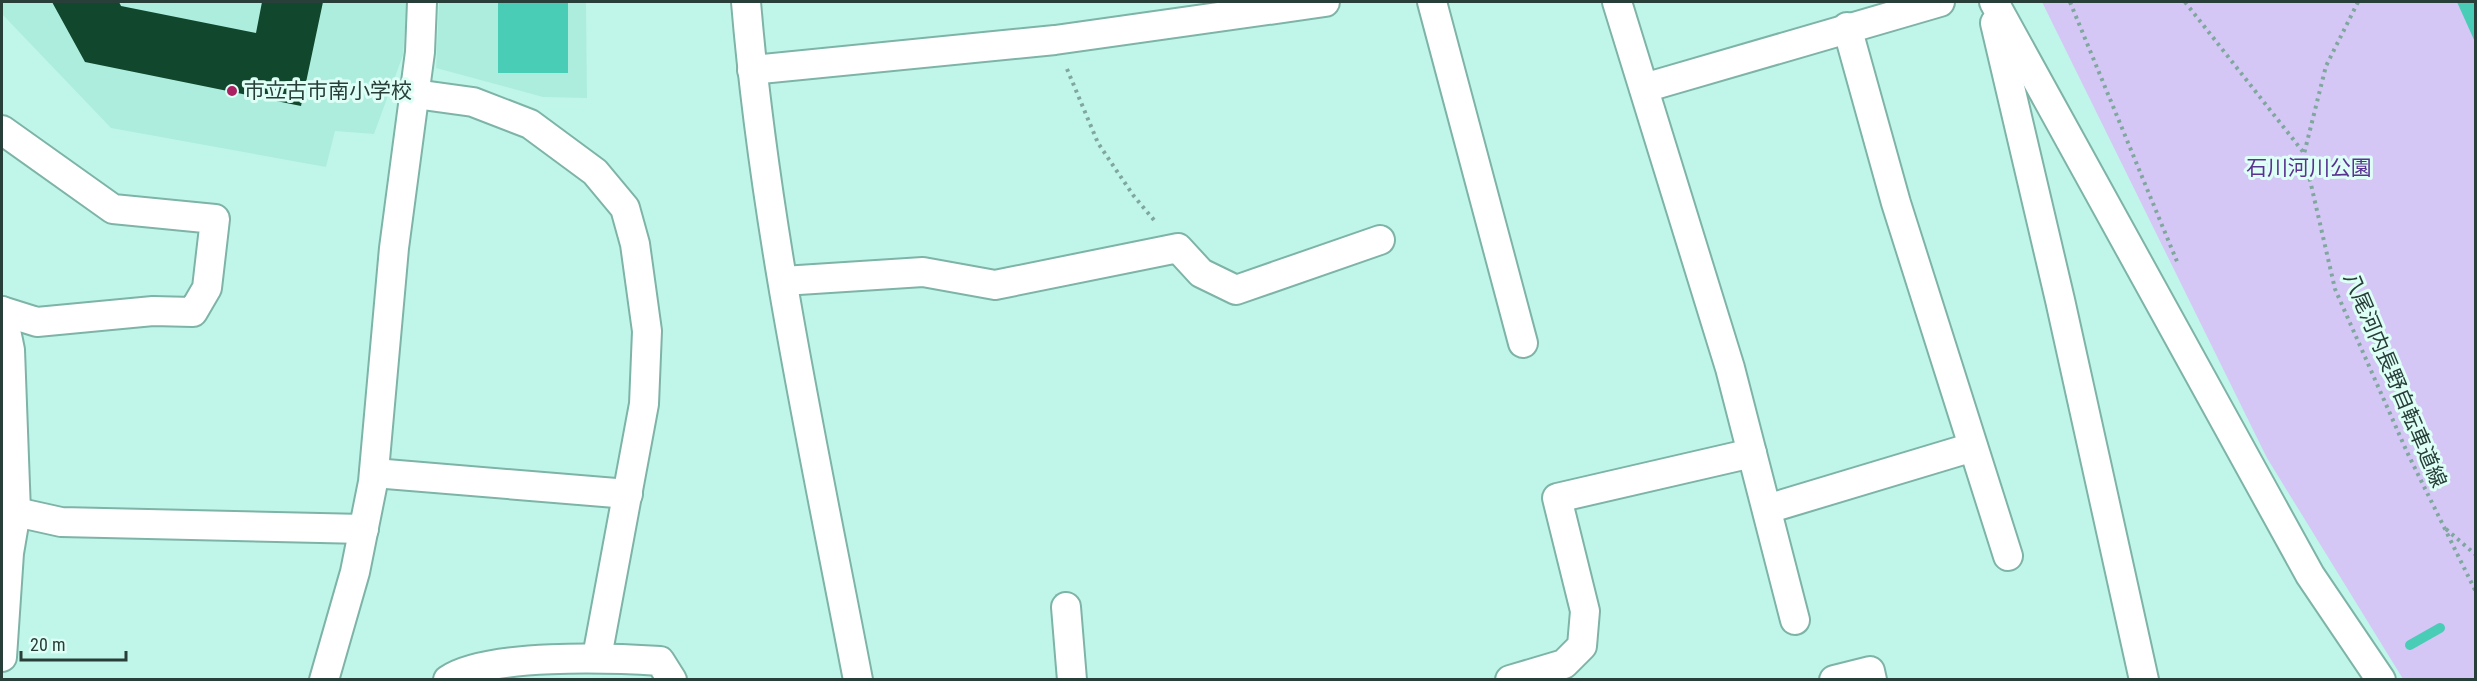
<svg xmlns="http://www.w3.org/2000/svg" width="2477" height="681" viewBox="0 0 2477 681" font-family="'Roboto Condensed','Noto Sans JP',sans-serif">
<style>
.built{fill:#adedde}
.green{fill:#d5c7f5}
.water{fill:#49cdb6}
.lines{fill:none;stroke-linecap:round;stroke-linejoin:round}
.stream{stroke:#49cdb6;stroke-width:10}
.building{fill:#10472d}
.street-casing{stroke:#7eb3a7;stroke-width:32}
.path{stroke:#7fa79e;stroke-width:4;stroke-dasharray:3 4.5;stroke-linecap:butt}
.street{stroke:#fff;stroke-width:28}
.poi-dot{fill:#ab2061;stroke:#defff6;stroke-width:2}
.labels{text-anchor:middle;dominant-baseline:central;stroke-width:6;stroke-linejoin:round;paint-order:stroke}
.poi-label{font-size:21px;fill:#283e39;stroke:#defff6;text-anchor:start}
.park-label{font-size:21px;fill:#5a3392;stroke:#defff6}
.street-label{font-size:21px;fill:#283e39;stroke:#defff6}
</style>
<rect width="100%" height="100%" fill="#c0f6e9"/>
<!-- built -->
<g class="built">
<polygon points="2,2 407,2 403,55 374,134 335,131 326,167 111,128 2,14"/>
<polygon points="439,2 586,2 587,98 543,97 436,68"/>
</g>
<!-- green -->
<polygon class="green" points="2042,2 2475,2 2475,679 2403,679 2267,458"/>
<!-- water -->
<g class="water">
<rect x="498" y="2" width="70" height="71"/>
<polygon points="2457,2 2475,2 2475,42"/>
</g>
<g class="lines">
<!-- stream -->
<polyline class="stream" points="2410,645 2440,628"/>
</g>
<!-- building -->
<polygon class="building" points="52,2 119,2 121,6 256,33 262,2 323,2 301,106 85,62"/>
<g class="lines">
<defs>
<g id="street">
<path d="M746,2C765,230 815,455 858,680"/>
<polyline points="1432,2 1523,343"/>
<polyline points="1617,2 1730,368 1795,620"/>
<polyline points="1994,2 2310,575 2381,680"/>
<polyline points="1995,23 2060,300 2144,680"/>
<polyline points="1847,27 1896,203 2008,556"/>
<polyline points="752,70 1055,40 1325,2"/>
<polyline points="1644,88 1940,2"/>
<polyline points="415,94 473,102 530,124 595,172 625,208 635,244 647,331 644,404 597,657"/>
<polyline points="2,130 113,209 215,219 207,288 193,312 153,311 37,322 2,311"/>
<polyline points="783,281 923,272 995,285 1178,248 1201,273 1236,290 1380,240"/>
<polyline points="2,311 10,350 16,512 9,553 2,657"/>
<polyline points="374,473 628,494"/>
<polyline points="1767,509 1973,447"/>
<polyline points="16,512 61,522 364,529"/>
<polyline points="1066,607 1072,680"/>
<polyline points="324,680 355,572 373,482 394,248 420,52 422,2"/>
<path d="M448,680C487,653 612,658 660,661L672,680"/>
<polyline points="1510,680 1564,664 1582,646 1585,611 1557,498 1752,453"/>
<polyline points="1834,680 1870,671 1872,680"/>
</g>
</defs>
<!-- street casing -->
<use href="#street" class="street-casing"/>
<!-- path -->
<g class="path">
<polyline points="2070,2 2178,264"/>
<polyline points="2185,2 2304,153"/>
<polyline points="2358,2 2326,66 2304,154 2335,289 2407,452 2476,592"/>
<polyline points="1067,69 1098,143 1133,195 1154,220"/>
<polyline points="2446,529 2476,555"/>
</g>
<!-- street -->
<use href="#street" class="street"/>
</g>
<!-- markers -->
<circle class="poi-dot" cx="232" cy="91" r="6"/>
<g class="labels">
<!-- poi labels -->
<g class="poi-label">
<text x="244" y="91">市立古市南小学校</text>
</g>
<!-- park labels -->
<g class="park-label">
<text x="2309" y="168">石川河川公園</text>
</g>
<!-- street labels -->
<g class="street-label">
<text transform="translate(2395 380) rotate(67)">八尾河内長野自転車道線</text>
</g>
</g>
<!-- border -->
<rect width="2477" height="681" fill="none" stroke="#283e39" stroke-width="6"/>
<!-- scale -->
<path d="M21 651v9h105v-9" fill="none" stroke="#283e39" stroke-width="3"/>
<text x="30" y="651" font-size="18" fill="#283e39" stroke="#defff6" stroke-width="4.5" paint-order="stroke">20 m</text>
</svg>
